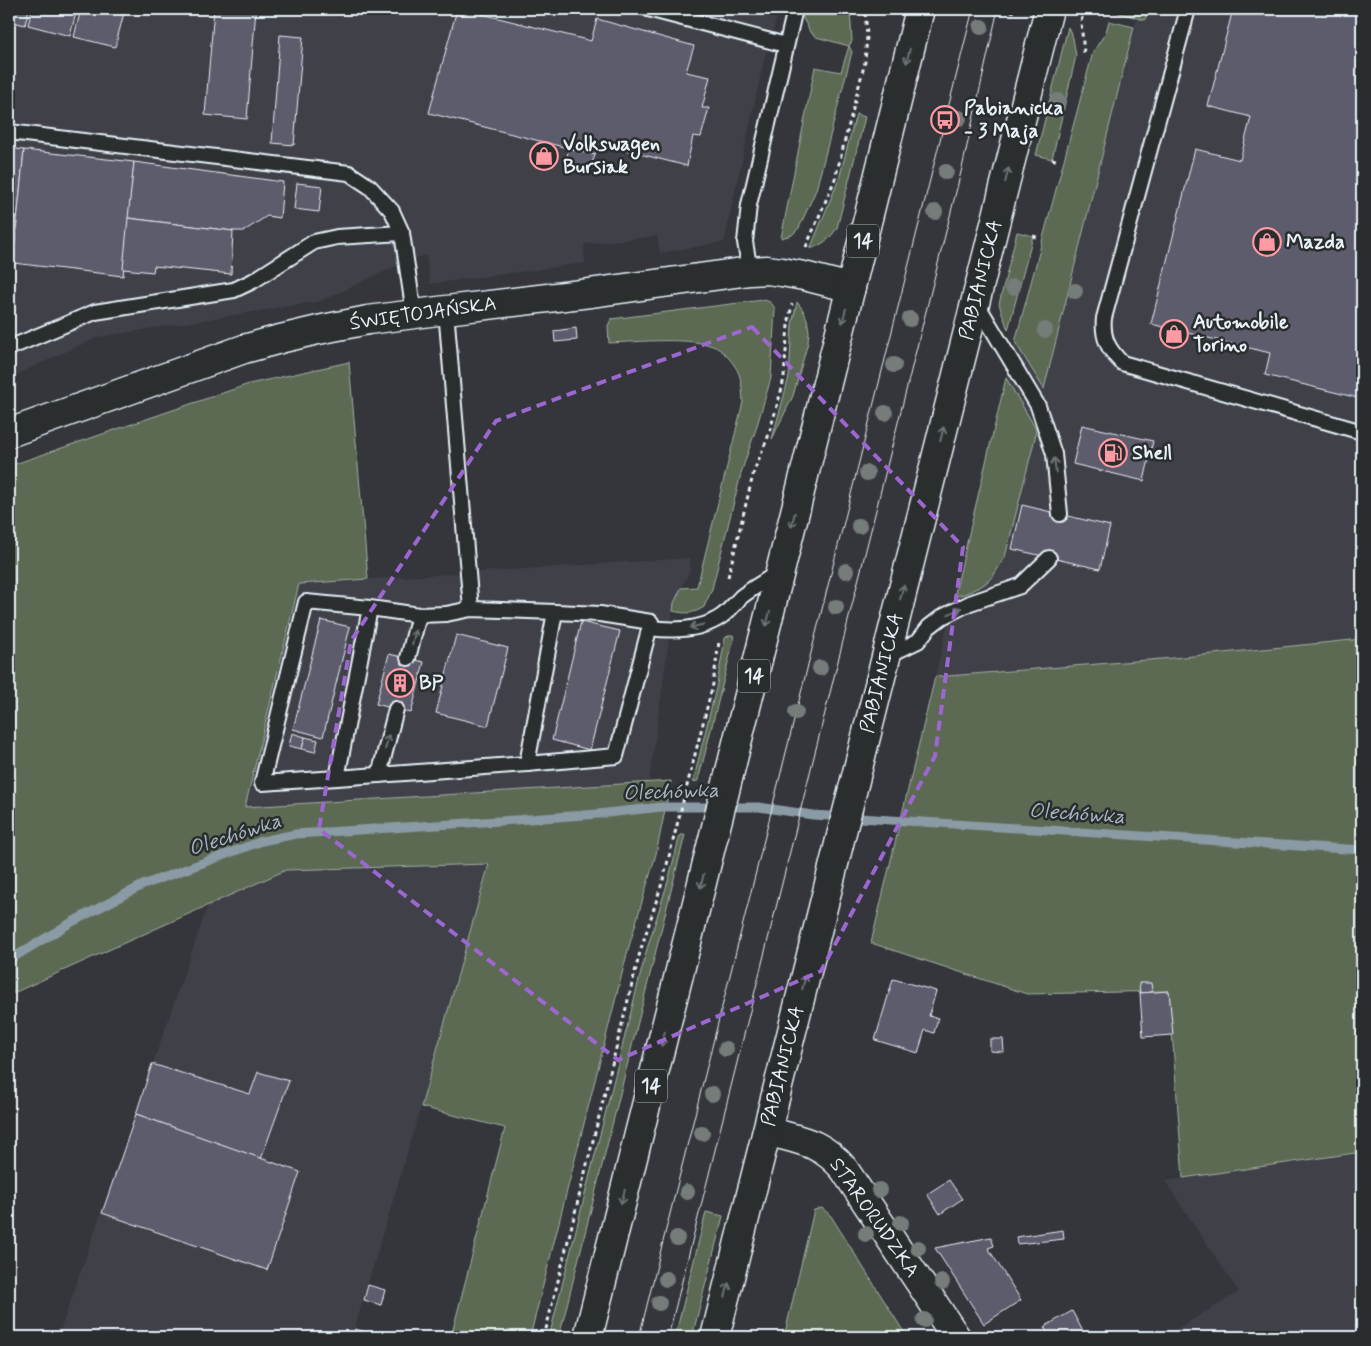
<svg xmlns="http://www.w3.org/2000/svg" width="1371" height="1346" viewBox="0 0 1371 1346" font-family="Mynerve,sans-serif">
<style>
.built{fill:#40414a}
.green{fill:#5d6b53;stroke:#a2aea6}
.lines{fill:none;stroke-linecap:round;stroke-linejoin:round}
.stream{stroke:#8a9ba6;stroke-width:9}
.building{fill:#5d5b6d;stroke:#e8f1f8}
.service-casing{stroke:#e8f1f8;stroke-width:18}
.minor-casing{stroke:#e8f1f8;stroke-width:31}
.tertiary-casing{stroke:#e8f1f8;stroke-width:31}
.primary-casing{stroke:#e8f1f8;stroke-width:31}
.path{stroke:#e8f1f8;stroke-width:3;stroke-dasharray:4 4;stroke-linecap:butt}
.service{stroke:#2a2d2e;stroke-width:14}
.minor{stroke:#2a2d2e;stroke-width:28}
.tertiary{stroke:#2a2d2e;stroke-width:28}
.primary{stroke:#2a2d2e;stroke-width:28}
.tram{stroke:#e8f1f8;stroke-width:1}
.tree{fill:#747c7a}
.oneway{stroke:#6c7275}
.marked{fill:none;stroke:#9c67d0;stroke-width:4;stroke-dasharray:10 6;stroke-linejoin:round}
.labels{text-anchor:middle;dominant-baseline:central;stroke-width:5;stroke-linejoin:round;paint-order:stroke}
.shield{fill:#2a2d2e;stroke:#afb6bb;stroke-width:1}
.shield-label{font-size:19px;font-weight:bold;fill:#e8f1f8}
.poi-label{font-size:20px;font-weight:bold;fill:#e8f1f8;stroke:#2a2d2e;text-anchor:start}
.street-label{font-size:20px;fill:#e8f1f8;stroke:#2a2d2e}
.water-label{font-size:21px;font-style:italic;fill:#aab7c2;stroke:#2a2d2e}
</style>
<rect width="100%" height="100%" fill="#34363b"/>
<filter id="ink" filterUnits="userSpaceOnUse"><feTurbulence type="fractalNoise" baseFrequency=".02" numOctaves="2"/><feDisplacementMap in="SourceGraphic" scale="10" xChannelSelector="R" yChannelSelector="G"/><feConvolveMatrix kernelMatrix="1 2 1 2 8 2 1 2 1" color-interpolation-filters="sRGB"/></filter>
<g filter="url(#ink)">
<!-- built -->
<g class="built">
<polygon points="9,9 803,9 802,13 779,10 764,60 724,242 660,253 657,236 584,244 585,263 430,284 426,255 407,261 321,301 98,337 9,378"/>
<polygon points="1139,9 1362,9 1362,639 1173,658 935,677 1015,342 1044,389"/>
<polygon points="689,558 690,570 674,603 649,783 244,808 299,584"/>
<polygon points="489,864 421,1107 352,1337 58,1337 208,905 286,870"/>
<polygon points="1362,1152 1362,1337 1163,1337 1239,1292 1165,1181"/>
</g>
<!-- green -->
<g class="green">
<polygon points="803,9 850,9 852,41 849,46 852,52 816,190 799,228 792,235 781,238 815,67 841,72 849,46 816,37 810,32 803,18 802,13"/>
<polygon points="1112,9 1148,9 1145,20 1112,11"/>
<polygon points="1109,21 1134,27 1044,389 1015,342 1093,52 1106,32"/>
<polygon points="1068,27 1073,38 1076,56 1052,159 1036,155"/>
<path d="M856,114L865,117L837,228C830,239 822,245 810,249L839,179Z"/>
<polygon points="1017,232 1033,236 1008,330 999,304"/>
<path d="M763,300C770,301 772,303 775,309L771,378L756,429L742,470L712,589L704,607C693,614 686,614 673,611L674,603L681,588L697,587L743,402C742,389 742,375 734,365C730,359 723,351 717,348C694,336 637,342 609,343L608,326L611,319Z"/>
<polygon points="797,302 803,310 807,319 809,331 808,342 793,396 772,439 789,377 792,325"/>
<polygon points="349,362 368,579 299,584 245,807 671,781 656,854 628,950 530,1337 451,1337 505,1128 421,1107 489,864 286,870 9,995 9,466 249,384"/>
<polygon points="1006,378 1036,429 1035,438 1005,557 992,578 983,585 967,593 954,597"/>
<polygon points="730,635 733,635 734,639 698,781 693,782 717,684 725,638"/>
<polygon points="1362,639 1362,1152 1183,1178 1169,991 1027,994 871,943 935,677 1173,658"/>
<polygon points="680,835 685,835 559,1337 549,1337 646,952 668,881"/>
<polygon points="822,1208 831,1216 907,1337 784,1337 814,1210"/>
<polygon points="706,1212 723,1216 692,1337 675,1337"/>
</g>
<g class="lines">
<!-- stream -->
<polyline class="stream" points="9,960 72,922 143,885 262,841 296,834 515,820 598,814 661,807 759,807 813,815 1362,850"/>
</g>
<!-- building -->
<g class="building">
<polygon points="9,9 29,9 25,25 9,21"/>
<polygon points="32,9 77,9 70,36 28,25"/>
<polygon points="81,9 125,9 115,47 74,37"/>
<polygon points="214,9 256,9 247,119 205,115"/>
<polygon points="457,9 462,9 591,41 597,19 694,46 686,72 710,77 702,108 709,108 701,137 693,136 687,166 597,143 595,155 429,113"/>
<polygon points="1233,9 1362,9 1362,399 1265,375 1270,353 1151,324 1195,149 1240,160 1251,117 1208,106"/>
<polygon points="280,35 303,37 294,145 272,143"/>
<polygon points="9,148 24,150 13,263 9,263"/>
<polygon points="568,148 595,155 588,174 572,169 568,165 567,160"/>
<polygon points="24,150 134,162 123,276 13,263"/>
<polygon points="134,162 283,182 280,218 267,216 244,231 233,231 128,218"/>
<polygon points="297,183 322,186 319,212 294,209"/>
<polygon points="128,218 233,231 231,274 154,266 153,272 123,269"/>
<polygon points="576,328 577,340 555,342 554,331"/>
<polygon points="1082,425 1153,441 1144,481 1073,464"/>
<polygon points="1022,505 1110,526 1100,569 1012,549"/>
<polygon points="321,620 350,627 323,737 293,729"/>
<polygon points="581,622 620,631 590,750 552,740"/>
<polygon points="456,635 508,648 488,726 436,713"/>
<polygon points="389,654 424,662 411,713 376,704"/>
<polygon points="292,733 305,737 302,749 289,746"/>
<polygon points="305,737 318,740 315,752 302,749"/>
<polygon points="893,979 936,991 929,1016 938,1018 934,1033 925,1030 918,1053 875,1040"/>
<polygon points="1139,983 1151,983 1152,992 1140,993"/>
<polygon points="1169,991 1173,1035 1143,1037 1140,993"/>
<polygon points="990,1039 1003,1039 1004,1052 990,1051"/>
<polygon points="152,1064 250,1094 258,1072 289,1081 261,1159 136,1114"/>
<polygon points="136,1114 300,1172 267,1270 102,1213"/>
<polygon points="949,1180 962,1199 940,1214 927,1194"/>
<polygon points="1063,1230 1064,1239 1017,1244 1016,1237"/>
<polygon points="991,1237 994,1246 988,1248 1021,1300 984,1324 935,1248"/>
<polygon points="368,1285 385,1290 381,1305 364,1300"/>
<polygon points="1072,1311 1086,1337 1050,1337 1044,1327"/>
<polygon points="355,1329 366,1332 364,1337 352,1337"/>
</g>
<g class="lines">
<defs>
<g id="service">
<polyline points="648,9 786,45"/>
<path d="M1188,9L1104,318C1102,338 1108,349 1122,363L1362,432"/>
<polyline points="9,132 349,173 370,187 392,211 402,233 414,314"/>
<polyline points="750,271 745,242 749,205 795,9"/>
<polyline points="976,302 1038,406 1054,454 1060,514"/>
<polyline points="446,310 471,609"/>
<polyline points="9,348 95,312 234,290 253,281 314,242 337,237 402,233"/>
<path d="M650,628C674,631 701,631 722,616C729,611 735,603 741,597C752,588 766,581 777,573"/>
<polyline points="887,656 918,641 929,627 942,617 970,603 1020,586 1049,558"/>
<polyline points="408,658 419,615"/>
<polyline points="527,764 616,756 651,622 600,614 555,612"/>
<polyline points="379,775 396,709"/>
<polyline points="337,778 262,783 306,602 370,608 337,778 527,764 555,612 471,609 446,614 419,615 370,608"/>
</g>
<polyline id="minor" points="9,433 244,349 280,339 318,330 368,320 446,310 590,293 750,271 767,270 782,272 804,276 851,288"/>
<path id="tertiary" d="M767,1131C801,1141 820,1141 844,1169L956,1337"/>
<g id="primary">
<polyline points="588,1337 805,472 920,9"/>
<polyline points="715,1337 1049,9"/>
</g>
</defs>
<!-- service casing -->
<use href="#service" class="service-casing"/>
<!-- minor casing -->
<use href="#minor" class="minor-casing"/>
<!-- tertiary casing -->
<use href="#tertiary" class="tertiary-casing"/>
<!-- primary casing -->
<use href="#primary" class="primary-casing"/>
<!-- path -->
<g class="path">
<polyline points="1084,9 1081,22 1084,53"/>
<polyline points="1012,13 1013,9"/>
<polyline points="1052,159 1058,161"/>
<polyline points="1033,236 1039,238"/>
<polyline points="806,247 835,179 865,62 867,36 865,9"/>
<polyline points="728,577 754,471 768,437 782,388 784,377 788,325 792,304"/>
<polyline points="544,1337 640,952 663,880 713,684 719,642"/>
</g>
<!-- service -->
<use href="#service" class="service"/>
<!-- minor -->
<use href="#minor" class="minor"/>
<!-- tertiary -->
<use href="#tertiary" class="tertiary"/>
<!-- primary -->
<use href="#primary" class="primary"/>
<!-- tram -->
<g class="tram">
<polyline points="639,1337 973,9"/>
<polyline points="668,1337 962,168 998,9"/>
</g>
</g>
<!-- trees -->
<g class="tree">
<circle cx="981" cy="27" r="8"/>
<circle cx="1058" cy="101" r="8"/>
<circle cx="959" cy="118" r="8"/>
<circle cx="946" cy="172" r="8"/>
<circle cx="935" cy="212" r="8"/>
<circle cx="1013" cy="287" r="8"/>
<circle cx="1075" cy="291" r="8"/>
<circle cx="910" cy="319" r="8"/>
<circle cx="1045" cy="330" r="8"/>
<circle cx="894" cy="365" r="8"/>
<circle cx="885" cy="413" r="8"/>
<circle cx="867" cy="473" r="8"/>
<circle cx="859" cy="526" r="8"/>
<circle cx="846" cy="571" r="8"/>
<circle cx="836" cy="607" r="8"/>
<circle cx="820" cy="668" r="8"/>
<circle cx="796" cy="712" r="8"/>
<circle cx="726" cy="1049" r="8"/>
<circle cx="712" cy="1094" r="8"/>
<circle cx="702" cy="1133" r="8"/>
<circle cx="879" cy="1190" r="8"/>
<circle cx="687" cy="1192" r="8"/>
<circle cx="901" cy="1223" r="8"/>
<circle cx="866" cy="1234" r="8"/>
<circle cx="677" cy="1238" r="8"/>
<circle cx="918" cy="1248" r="8"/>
<circle cx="666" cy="1279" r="8"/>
<circle cx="942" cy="1282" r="8"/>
<circle cx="659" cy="1303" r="8"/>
<circle cx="924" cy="1320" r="8"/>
</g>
<!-- one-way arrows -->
<defs><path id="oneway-shaft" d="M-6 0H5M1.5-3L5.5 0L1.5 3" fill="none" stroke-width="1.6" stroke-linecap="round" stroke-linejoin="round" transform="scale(1.25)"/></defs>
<g class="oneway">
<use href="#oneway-shaft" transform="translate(908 56) rotate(104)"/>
<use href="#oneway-shaft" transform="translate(1007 175) rotate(-76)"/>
<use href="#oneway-shaft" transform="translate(844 316) rotate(105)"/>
<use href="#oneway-shaft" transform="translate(942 434) rotate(-76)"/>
<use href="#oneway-shaft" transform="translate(1055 465) rotate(-96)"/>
<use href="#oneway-shaft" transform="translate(793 520) rotate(104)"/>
<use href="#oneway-shaft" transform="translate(902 592) rotate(-76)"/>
<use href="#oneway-shaft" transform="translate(955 611) rotate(-26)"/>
<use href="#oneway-shaft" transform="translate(768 619) rotate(104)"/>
<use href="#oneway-shaft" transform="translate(697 626) rotate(166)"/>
<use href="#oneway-shaft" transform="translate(414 637) rotate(-76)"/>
<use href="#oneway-shaft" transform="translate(387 742) rotate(-76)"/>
<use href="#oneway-shaft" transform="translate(702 881) rotate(104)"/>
<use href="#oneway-shaft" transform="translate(804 982) rotate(-76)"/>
<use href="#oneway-shaft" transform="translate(663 1039) rotate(104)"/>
<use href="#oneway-shaft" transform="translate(623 1197) rotate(104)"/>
<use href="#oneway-shaft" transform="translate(727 1290) rotate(-76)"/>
</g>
</g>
<!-- marked area -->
<path class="marked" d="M752,327L963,547L935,756L821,971L618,1060L319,829L351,641L496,421Z"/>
<!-- icons -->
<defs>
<symbol id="bus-ring" viewBox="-11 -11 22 22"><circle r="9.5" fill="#2a2d2e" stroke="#ff9aa2" stroke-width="1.5"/><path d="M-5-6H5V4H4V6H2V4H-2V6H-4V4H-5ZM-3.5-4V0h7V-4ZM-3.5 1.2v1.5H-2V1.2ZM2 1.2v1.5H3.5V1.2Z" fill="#ff9aa2"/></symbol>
<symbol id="shop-ring" viewBox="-11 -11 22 22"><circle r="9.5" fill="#2a2d2e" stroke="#ff9aa2" stroke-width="1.5"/><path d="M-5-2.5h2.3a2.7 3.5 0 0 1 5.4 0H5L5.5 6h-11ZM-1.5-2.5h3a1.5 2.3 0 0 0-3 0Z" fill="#ff9aa2"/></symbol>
<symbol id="fuel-ring" viewBox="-11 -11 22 22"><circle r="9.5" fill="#2a2d2e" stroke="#ff9aa2" stroke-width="1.5"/><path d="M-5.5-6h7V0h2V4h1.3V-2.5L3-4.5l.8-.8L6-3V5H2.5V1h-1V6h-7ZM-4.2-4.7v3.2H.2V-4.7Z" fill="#ff9aa2"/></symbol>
<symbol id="building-ring" viewBox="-11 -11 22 22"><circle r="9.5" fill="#2a2d2e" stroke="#ff9aa2" stroke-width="1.5"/><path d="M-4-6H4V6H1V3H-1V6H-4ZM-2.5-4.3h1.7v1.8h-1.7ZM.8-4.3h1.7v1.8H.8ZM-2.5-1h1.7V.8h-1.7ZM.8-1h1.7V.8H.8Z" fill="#ff9aa2"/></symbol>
</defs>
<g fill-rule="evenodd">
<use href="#bus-ring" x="929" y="104" width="32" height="32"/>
<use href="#shop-ring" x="528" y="140" width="32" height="32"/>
<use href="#shop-ring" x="1251" y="226" width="32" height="32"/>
<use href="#shop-ring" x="1158" y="318" width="32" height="32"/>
<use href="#fuel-ring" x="1097" y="437" width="32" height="32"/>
<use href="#building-ring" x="384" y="667" width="32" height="32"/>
</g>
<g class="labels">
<!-- shield labels -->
<g class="shield">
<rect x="847" y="224.5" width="32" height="33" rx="4"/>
<rect x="738" y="659.5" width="32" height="33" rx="4"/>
<rect x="635" y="1069.5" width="32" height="33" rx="4"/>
</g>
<g class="shield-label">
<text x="863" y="241">14</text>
<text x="754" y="676">14</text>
<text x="651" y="1086">14</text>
</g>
<!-- poi labels -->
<g class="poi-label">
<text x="964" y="108">Pabianicka<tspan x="964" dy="23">- 3 Maja</tspan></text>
<text x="563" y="144">Volkswagen<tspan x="563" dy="23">Bursiak</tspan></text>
<text x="1286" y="242">Mazda</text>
<text x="1193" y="322">Automobile<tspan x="1193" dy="23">Torino</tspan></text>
<text x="1132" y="453">Shell</text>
<text x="419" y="683">BP</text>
</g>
<!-- street labels -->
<g class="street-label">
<text transform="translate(981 280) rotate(-76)">PABIANICKA</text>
<text transform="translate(423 314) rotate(-8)">ŚWIĘTOJAŃSKA</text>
<text transform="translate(882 673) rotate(-76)">PABIANICKA</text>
<text transform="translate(783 1066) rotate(-76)">PABIANICKA</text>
<text transform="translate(874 1218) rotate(55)">STARORUDZKA</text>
</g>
<!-- water labels -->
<g class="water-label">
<text transform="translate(671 792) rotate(-2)">Olechówka</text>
<text transform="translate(1077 814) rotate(4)">Olechówka</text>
<text transform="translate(235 835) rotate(-18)">Olechówka</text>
</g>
</g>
<!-- margin -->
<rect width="1371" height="1346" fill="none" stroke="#2a2d2e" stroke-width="30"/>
<rect x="15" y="15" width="1341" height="1316" fill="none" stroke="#e8f1f8" stroke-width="2" filter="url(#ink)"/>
</svg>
